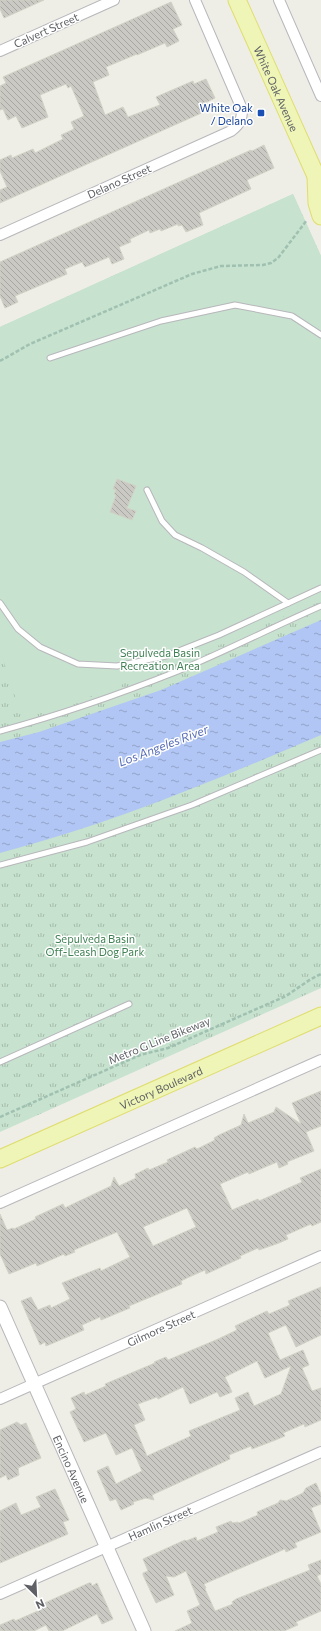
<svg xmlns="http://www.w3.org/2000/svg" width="321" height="1631" viewBox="0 0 321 1631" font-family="Commissioner,sans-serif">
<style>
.park{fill:url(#park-tufts)}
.garden{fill:#c7e2ce}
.water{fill:url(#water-ripples)}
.building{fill:url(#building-back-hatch);stroke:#d2d2c6;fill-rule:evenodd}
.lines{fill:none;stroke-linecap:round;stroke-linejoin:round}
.service-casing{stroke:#b7b7bc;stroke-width:7}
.minor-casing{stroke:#b7b7bc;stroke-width:12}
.tertiary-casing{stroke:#b7b7bc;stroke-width:15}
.primary-casing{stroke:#dfdd6f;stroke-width:19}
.path{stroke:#a0c1b1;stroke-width:2.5;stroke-dasharray:4 2;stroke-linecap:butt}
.service{stroke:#fff;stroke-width:5}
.minor{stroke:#fff;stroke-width:10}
.tertiary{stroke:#fff;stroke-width:13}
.primary{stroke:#eff5b6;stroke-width:17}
.transit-dot{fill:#1a4fb4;stroke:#fff;stroke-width:1.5}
.labels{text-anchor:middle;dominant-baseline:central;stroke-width:3;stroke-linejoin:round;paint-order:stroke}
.street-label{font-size:11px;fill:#5e6065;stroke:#fff}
.transit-label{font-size:11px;fill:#164399;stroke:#fff;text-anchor:end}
.park-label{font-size:11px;fill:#418155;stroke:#fff}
.water-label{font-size:12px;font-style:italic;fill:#576db5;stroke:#fff}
</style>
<defs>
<pattern id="park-tufts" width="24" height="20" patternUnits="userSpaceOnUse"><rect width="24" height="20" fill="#c7e2ce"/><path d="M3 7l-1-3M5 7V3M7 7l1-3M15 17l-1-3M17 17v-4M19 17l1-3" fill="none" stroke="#a5bbab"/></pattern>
<pattern id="water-ripples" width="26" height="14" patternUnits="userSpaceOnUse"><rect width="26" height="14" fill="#b1c6f4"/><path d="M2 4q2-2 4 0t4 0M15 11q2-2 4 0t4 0" fill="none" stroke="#93a4c9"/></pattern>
<pattern id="building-back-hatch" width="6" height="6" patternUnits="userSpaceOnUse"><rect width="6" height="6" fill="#cac9c3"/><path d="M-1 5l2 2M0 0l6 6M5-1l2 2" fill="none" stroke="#a7a7a2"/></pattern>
</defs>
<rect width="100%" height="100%" fill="#eeeee7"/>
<!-- park -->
<polygon class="park" points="293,194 321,256 321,988 0,1132 0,327"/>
<!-- garden -->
<polygon class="garden" points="293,194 321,256 321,600 197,655 98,694 22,718 0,650 0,327"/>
<!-- water -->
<path class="water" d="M321,620V735C216,780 111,824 0,853V742L39,732L161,690Z"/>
<!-- building -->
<g class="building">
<polygon points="0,0 44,0 4,18 0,9"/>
<polygon points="171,2 182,25 173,29 179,41 167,47 165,43 137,55 137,54 106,67 109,75 93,82 105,115 123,107 128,117 160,105 156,97 193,81 194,84 206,79 215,98 203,104 206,111 0,203 0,190 7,187 0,171 0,160 11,155 12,158 33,149 35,153 63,139 61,135 74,129 71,122 84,116 71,86 68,88 66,84 40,95 48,117 22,128 16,116 8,120 3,109 0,110 0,86 6,83 3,77"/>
<polygon points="264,145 274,168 247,180 251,189 199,213 203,225 186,232 182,225 178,226 178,224 161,231 160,229 150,233 149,230 130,239 131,242 119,247 124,259 112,264 109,257 85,267 82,262 65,269 67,274 15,296 18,302 5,308 0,296 0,262 251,150 252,151"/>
<polygon points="117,479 136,486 127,508 136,511 132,520 110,512 116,495 114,494 116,490 113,489"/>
<path d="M321,1091V1126L306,1132L314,1151L287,1162L288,1164L279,1168L277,1162L249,1174L248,1172L220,1184L232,1210L258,1199L259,1201L302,1182L300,1178L321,1169V1222L312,1226L311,1224L286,1235L288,1239L279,1243L259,1250L258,1248L240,1256L241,1258L206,1274L205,1270L187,1278L181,1281L182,1284L129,1306L130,1308L125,1310L101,1320L100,1317L82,1325L84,1330L46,1346L45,1342L40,1345L21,1301L31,1297L38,1310L50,1305L51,1308L70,1299L62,1283L100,1268L101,1271L130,1257L117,1232L74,1250L75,1252L65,1256L64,1254L37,1266L36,1263L9,1274L0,1254V1214L7,1230L13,1228L14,1229L36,1219L35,1217L63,1204L65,1208L71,1205L111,1186L114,1177L119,1186L136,1178L135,1174L138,1173L148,1168L149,1170L168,1162L167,1160L195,1147L197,1149L215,1140L214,1138L219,1135L241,1125L244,1114L248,1123L274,1112L276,1107L301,1124L292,1103ZM187,1208L196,1227L153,1246L143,1227Z"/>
<path d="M321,1287V1335L296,1347L286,1325L268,1333L280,1360L303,1350L309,1365L302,1368L312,1391L321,1388V1420L305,1427L304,1424L283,1433L285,1436L273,1441L252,1449L251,1446L229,1455L230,1459L152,1495L154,1500L146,1498L133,1502L134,1504L121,1510L116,1499L110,1501L97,1471L108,1466L116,1484L142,1471L132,1448L116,1455L106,1433L84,1442L70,1412L76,1409L71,1398L84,1392L85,1395L106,1386L105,1384L155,1363L154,1362L166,1357L168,1360L216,1340L237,1330L235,1326L267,1311L269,1314L290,1305L288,1301ZM257,1361L265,1378L291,1366L281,1394L254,1406L248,1392L235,1398L240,1410L189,1431L191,1436L147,1456L134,1425L145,1420L138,1404L157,1397L158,1399L183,1387L190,1404L217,1392L220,1397L232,1392L225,1377Z"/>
<polygon points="17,1422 21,1425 26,1423 41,1458 18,1468 19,1475 8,1480 6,1475 0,1478 0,1430"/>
<polygon points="316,1483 321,1494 321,1504 311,1508 321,1532 295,1543 297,1547 286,1552 285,1549 204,1584 206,1588 205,1589 215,1611 233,1604 232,1602 236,1599 310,1570 308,1565 321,1560 321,1574 317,1576 321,1584 321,1611 296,1622 298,1625 284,1631 175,1631 192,1623 187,1611 200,1605 186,1571 174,1577 166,1576 174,1595 156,1603 143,1575 143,1573 148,1571 143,1559 185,1540 186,1541 196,1537 197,1541 218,1532 216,1527 231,1521 233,1523 238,1522 239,1523 258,1515 257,1512 278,1503 280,1500 286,1501 303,1493 306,1488"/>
<polygon points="55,1489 69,1520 63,1522 68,1534 0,1563 0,1511 16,1503 21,1515 41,1507 36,1497"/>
<polygon points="89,1583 91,1583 92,1586 97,1583 113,1619 102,1624 97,1614 62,1631 49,1631 46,1625 34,1631 0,1631 0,1625 14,1619 15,1621 40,1610 38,1606"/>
</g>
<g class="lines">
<defs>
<g id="service">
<polyline points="50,358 161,321 235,305 292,316 321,335"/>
<polyline points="147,490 162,521 175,535 202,548 244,572 288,603"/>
<polyline points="0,603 18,629 40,647 78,664 117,666 166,656 219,635 321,588"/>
<path d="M0,731C60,715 120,694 178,671C226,651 273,627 321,606"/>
<polyline points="0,865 87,842 192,805 321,750"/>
<polyline points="0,1062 129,1004"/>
</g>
<g id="minor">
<polyline points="279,0 321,96"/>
<polyline points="0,51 114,0"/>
<path d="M0,235L231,131C240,124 242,120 242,109L195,0"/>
<polyline points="0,1203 321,1060"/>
<polyline points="0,1399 321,1256"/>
<polyline points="0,1594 321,1452"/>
</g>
<g id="tertiary">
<path id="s1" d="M0,1307L144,1631"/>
</g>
<g id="primary">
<path id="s2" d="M237,0L316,176L321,180"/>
<polyline points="316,176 317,203 321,216"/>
<path id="s3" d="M0,1159L321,1016"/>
</g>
</defs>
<!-- service casing -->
<use href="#service" class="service-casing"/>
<!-- minor casing -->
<use href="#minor" class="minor-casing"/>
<!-- tertiary casing -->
<use href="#tertiary" class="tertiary-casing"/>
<!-- primary casing -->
<use href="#primary" class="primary-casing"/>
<!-- path -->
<g class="path">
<polyline points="0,361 30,344 192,274 221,266 263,265 271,263 278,258 307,220"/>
<polyline points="0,1117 140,1055 168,1048 286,996 311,979 321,974"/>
</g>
<!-- service -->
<use href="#service" class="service"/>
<!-- minor -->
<use href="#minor" class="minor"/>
<!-- tertiary -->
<use href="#tertiary" class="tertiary"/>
<!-- primary -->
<use href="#primary" class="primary"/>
</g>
<!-- markers -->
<rect class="transit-dot" x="257" y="109" width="8" height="8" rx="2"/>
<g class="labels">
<!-- street labels -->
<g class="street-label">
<text transform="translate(46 30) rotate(-24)">Calvert Street</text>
<text stroke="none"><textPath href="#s2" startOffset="97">White Oak Avenue</textPath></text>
<text transform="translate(119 181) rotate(-24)">Delano Street</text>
<text transform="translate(159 1040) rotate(-22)">Metro G Line Bikeway</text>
<text stroke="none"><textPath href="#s3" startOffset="176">Victory Boulevard</textPath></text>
<text transform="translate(161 1328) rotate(-24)">Gilmore Street</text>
<text stroke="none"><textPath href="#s1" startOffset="177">Encino Avenue</textPath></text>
<text transform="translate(160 1523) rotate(-24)">Hamlin Street</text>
</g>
<!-- transit labels -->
<g class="transit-label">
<text x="253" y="107">White Oak<tspan x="253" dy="13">/ Delano</tspan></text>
</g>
<!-- park labels -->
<g class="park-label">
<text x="160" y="652">Sepulveda Basin<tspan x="160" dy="13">Recreation Area</tspan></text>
<text x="95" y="938">Sepulveda Basin<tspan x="95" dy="13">Off-Leash Dog Park</tspan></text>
</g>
<!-- water labels -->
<g class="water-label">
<text transform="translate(163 745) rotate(-21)">Los Angeles River</text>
</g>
</g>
<!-- north arrow -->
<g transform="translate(36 1595) rotate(156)" stroke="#ffffff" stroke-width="3" paint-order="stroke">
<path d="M0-3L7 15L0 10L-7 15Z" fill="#5e6065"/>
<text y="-6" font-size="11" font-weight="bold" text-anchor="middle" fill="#5e6065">N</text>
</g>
</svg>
